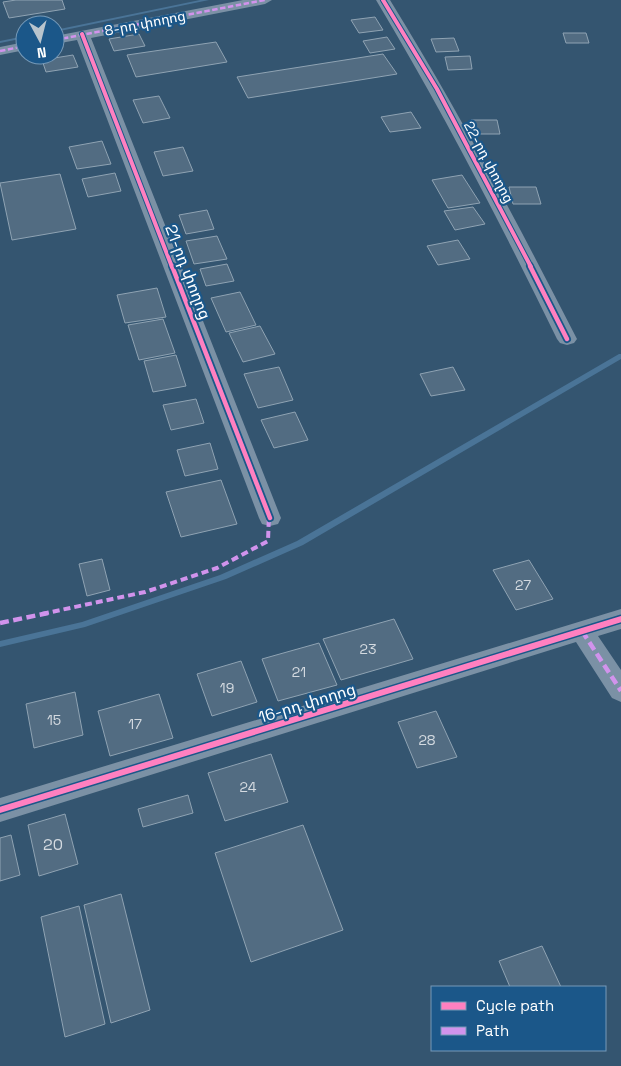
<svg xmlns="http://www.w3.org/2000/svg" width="621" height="1066" viewBox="0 0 621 1066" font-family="'Space Grotesk','Noto Sans Armenian',sans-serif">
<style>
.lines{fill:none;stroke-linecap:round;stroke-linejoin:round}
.stream{fill:#4a7497;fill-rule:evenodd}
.building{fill:#526c82;stroke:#8fa3b3}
.minor{fill:#7b91a5;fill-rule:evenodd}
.quiet-far2{stroke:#d193ec;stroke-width:2.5;stroke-dasharray:5.5 2.5;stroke-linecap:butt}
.quiet-far1{stroke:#d193ec;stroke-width:4;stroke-dasharray:7 4;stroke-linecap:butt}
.quiet{stroke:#d193ec;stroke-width:4.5;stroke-dasharray:9 4.5;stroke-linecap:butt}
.cycleway-far2-casing{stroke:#1b5789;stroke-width:6}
.cycleway-far1-casing{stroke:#1b5789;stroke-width:8}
.cycleway-casing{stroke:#1b5789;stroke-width:9}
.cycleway-far2{stroke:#ff80c0;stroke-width:4}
.cycleway-far1{stroke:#ff80c0;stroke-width:4.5}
.cycleway{stroke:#ff80c0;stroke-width:6}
.labels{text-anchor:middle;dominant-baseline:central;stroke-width:4.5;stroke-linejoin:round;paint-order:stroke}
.far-street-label{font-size:14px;fill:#fff;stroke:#1b5789}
.number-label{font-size:14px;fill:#d4dae0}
.street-label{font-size:16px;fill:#fff;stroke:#1b5789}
.near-number-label{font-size:16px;fill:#d4dae0}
</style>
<rect width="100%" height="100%" fill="#345570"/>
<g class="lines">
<!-- stream -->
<g class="stream">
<polygon points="200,0 209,0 55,32 55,30"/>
<polygon points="25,36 25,38 0,43 0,41"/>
<polygon points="619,354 621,354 621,359 303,545 226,579 85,627 0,647 0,641 82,622 220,575 297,541"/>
</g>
</g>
<!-- building -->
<g class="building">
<polygon points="16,0 62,0 65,9 9,18 3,2"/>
<polygon points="375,17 383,30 359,33 351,20"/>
<polygon points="563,33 586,33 589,43 566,43"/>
<polygon points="139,34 145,46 114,51 109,39"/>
<polygon points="387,37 395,49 370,53 363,41"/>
<polygon points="454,38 459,51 436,52 431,39"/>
<polygon points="216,42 227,62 136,77 127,55"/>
<polygon points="383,54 397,74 248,98 237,77"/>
<polygon points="73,55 78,67 46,72 42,60"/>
<polygon points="470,56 472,69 448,70 445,57"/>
<polygon points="159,96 170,118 143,123 133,100"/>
<polygon points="411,112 421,128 390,132 381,117"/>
<polygon points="471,120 497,120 500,134 474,134"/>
<polygon points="102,141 111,164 77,169 69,147"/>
<polygon points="183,147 193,171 163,176 154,152"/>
<polygon points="115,173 121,191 88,197 82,179"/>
<polygon points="60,174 76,229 12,240 0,183"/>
<polygon points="462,175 480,203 448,208 432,180"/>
<polygon points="509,187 536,187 541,204 513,204"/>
<polygon points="473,207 485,224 455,230 444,211"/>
<polygon points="207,210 214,229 186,234 179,215"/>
<polygon points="217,236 227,259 194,264 186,241"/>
<polygon points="458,240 470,259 438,265 427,246"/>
<polygon points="227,264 234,281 206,286 200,269"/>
<polygon points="157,288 166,317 125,323 117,295"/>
<polygon points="240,292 256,325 226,332 211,298"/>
<polygon points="163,319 175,353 139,360 128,325"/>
<polygon points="260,326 275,354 243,362 229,333"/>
<polygon points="176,355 186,386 153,392 144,361"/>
<polygon points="279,367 293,400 258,408 244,374"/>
<polygon points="453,367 465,390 431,396 420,374"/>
<polygon points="196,399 204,423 171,430 163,405"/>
<polygon points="295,412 308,440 274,448 261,420"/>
<polygon points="210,443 218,469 185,476 177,450"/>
<polygon points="221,480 237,524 181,537 166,492"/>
<polygon points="102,559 110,590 87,596 79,564"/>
<polygon points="529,560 553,599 516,610 493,570"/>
<polygon points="394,619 413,659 341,680 323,639"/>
<polygon points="319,643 337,685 278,701 262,659"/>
<polygon points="241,661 257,702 212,716 197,674"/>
<polygon points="75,692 83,735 34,748 26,704"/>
<polygon points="159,694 173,738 110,756 98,711"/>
<polygon points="436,711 457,757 417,768 398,722"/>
<polygon points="271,754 288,802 225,821 208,773"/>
<polygon points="188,795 193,813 143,827 138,809"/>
<polygon points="65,814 78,864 39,876 28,825"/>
<polygon points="303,825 343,930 251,962 215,853"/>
<polygon points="11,835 20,875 0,881 0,838"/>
<polygon points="121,894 150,1010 111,1023 84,905"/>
<polygon points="79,906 105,1024 65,1037 41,917"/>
<polygon points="542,946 561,987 510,987 499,961"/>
</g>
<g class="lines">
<!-- minor -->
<g class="minor">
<polygon points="243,0 272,0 265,4 91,38 281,518 278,524 270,526 262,524 259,518 77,40 55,44 55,36"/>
<path d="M376,0H390C458,110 518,224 577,339L574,343L567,345L560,343L557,339C501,224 442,110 376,0Z"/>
<polygon points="25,42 25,50 0,55 0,47"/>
<polygon points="621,609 621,629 598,636 621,670 621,702 612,698 576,642 0,822 0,798"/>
</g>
<!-- quiet-far2 -->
<g class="quiet-far2">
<polyline points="55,40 265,0"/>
<polyline points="0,51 25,46"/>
</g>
<!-- quiet-far1 -->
<polyline class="quiet-far1" points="42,614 145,592 217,568 268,541 269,514"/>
<!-- quiet -->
<g class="quiet">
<polyline points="0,623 48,613"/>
<polyline points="582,631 621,691"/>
</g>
<defs>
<g id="cycleway-far2">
<polyline points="383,0 437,89 531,267"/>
<polyline points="82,34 172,267"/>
</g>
<g id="cycleway-far1">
<polyline points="172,266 270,518"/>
<polyline points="530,266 567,339"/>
</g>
<polyline id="cycleway" points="0,810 621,619"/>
</defs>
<!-- cycleway-far2 casing -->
<use href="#cycleway-far2" class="cycleway-far2-casing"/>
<!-- cycleway-far1 casing -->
<use href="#cycleway-far1" class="cycleway-far1-casing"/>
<!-- cycleway casing -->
<use href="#cycleway" class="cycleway-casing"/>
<!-- cycleway-far2 -->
<use href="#cycleway-far2" class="cycleway-far2"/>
<!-- cycleway-far1 -->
<use href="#cycleway-far1" class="cycleway-far1"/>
<!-- cycleway -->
<use href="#cycleway" class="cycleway"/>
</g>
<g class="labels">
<!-- far-street labels -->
<g class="far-street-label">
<text transform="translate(145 23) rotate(-11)">8-րդ փողոց</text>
<text transform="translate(489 162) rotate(62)">22-րդ փողոց</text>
</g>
<!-- number labels -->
<g class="number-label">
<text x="523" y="585">27</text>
<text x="368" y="649">23</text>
<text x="299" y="672">21</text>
<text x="227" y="688">19</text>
<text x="54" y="720">15</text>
<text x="135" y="724">17</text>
<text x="427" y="740">28</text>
<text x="248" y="787">24</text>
</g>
<!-- street labels -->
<g class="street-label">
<text transform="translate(188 272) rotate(69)">21-րդ փողոց</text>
<text transform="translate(307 703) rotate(-17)">16-րդ փողոց</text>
</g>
<!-- near-number labels -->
<g class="near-number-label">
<text x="53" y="844">20</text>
</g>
</g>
<!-- legend -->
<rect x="431" y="986" width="175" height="65" fill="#1b5789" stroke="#769ab8"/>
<rect x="441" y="1002" width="25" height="8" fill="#ff80c0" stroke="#769ab8"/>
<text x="476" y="1011" font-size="15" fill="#ffffff">Cycle path</text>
<rect x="441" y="1027" width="25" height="8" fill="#d193ec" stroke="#769ab8"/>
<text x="476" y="1036" font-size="15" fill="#ffffff">Path</text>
<!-- north arrow -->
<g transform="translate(40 40) rotate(173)"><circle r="24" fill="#1b5789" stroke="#769ab8"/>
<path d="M0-4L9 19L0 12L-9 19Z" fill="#b8c4cd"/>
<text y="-8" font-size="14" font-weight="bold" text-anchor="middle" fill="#ffffff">N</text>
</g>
</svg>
